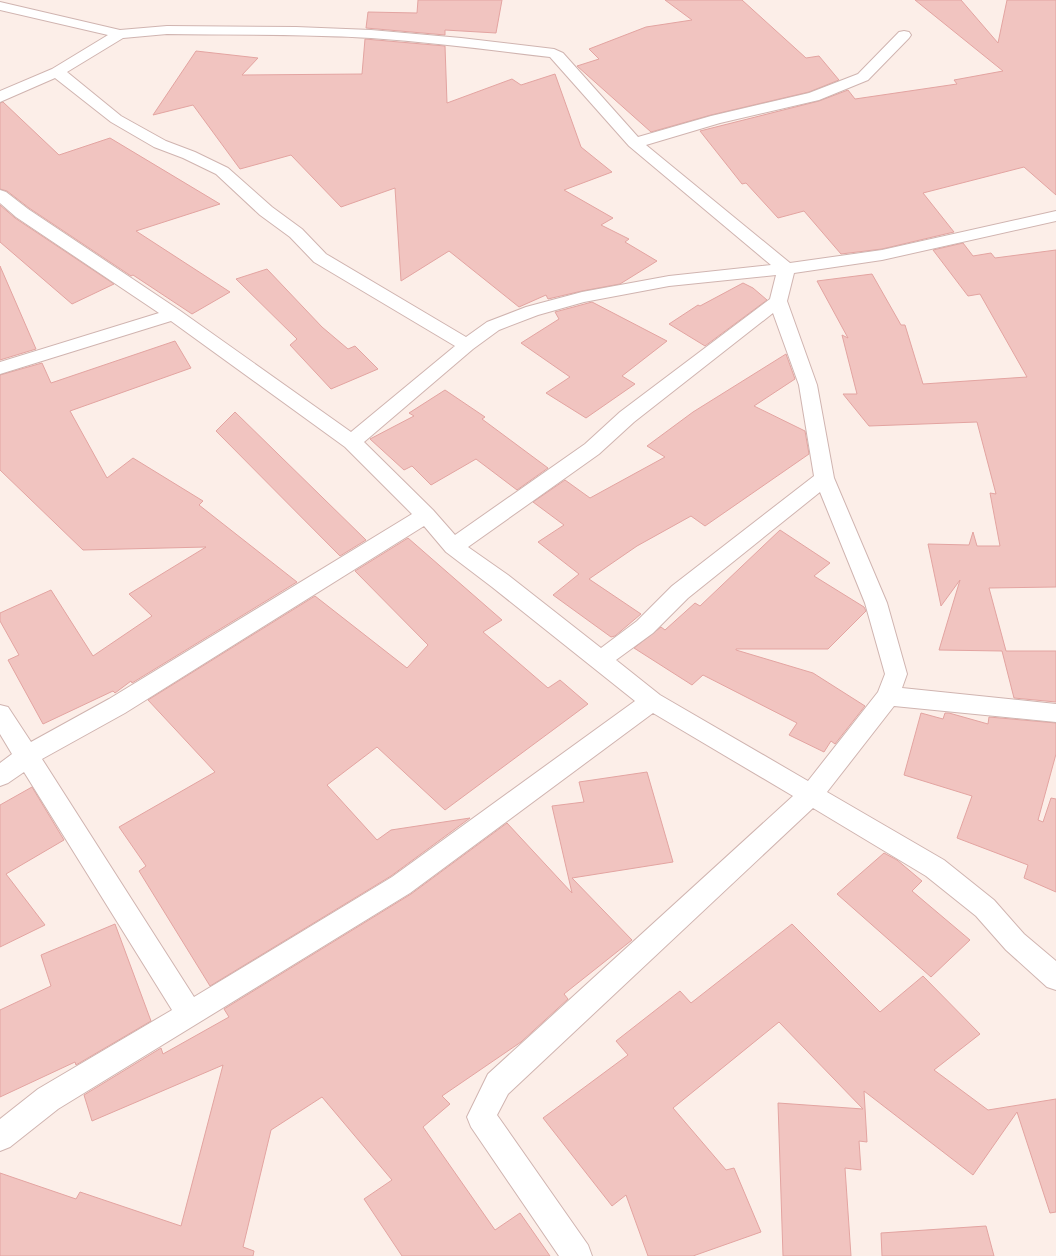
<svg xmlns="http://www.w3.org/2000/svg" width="1056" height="1256" viewBox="0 0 1056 1256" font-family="Signika,sans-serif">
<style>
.building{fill:#f1c4c0;stroke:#e3a4a1}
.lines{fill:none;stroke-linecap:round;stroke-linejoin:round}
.street-casing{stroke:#d0b4b0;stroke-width:2}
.street{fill:#fff;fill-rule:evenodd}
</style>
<rect width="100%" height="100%" fill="#fceee8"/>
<!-- building -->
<g class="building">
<polygon points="418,0 502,0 496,33 445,30 445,35 366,28 368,12 417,13"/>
<polygon points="665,0 742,0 806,58 819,56 839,80 809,92 711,115 651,132 577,66 599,59 589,49 646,27 692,20"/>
<polygon points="915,0 961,0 998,43 1007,0 1056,0 1056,195 1024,167 923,193 954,232 882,249 841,254 804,211 778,218 746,183 742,184 700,131 819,101 848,90 855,99 957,84 954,80 1003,71"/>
<polygon points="365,39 445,46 447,103 512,79 521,85 555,74 581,147 612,172 564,190 613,218 601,225 629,239 625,242 657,261 620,284 582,291 548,299 546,295 519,307 449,251 401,281 395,188 341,207 291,155 240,169 193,105 153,115 196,51 258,58 242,75 362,74"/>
<polygon points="3,102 59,155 110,138 220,204 136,231 230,292 192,314 133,275 131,276 29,208 7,191 0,189 0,103"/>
<polygon points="0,205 15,218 114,284 72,304 0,242"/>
<polygon points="963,243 973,256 991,253 995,258 1056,250 1056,587 989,588 1006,651 1056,651 1056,702 1014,698 1002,651 939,650 960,580 941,606 928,544 969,545 973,532 977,546 1000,546 990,493 996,494 977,422 869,426 843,394 857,394 842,335 848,338 817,281 872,274 901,325 905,325 923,384 1027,377 980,294 968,296 933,250"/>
<polygon points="0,266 36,349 0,360"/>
<polygon points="267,269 322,327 348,349 355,346 378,369 331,389 290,345 297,339 236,279"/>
<polygon points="743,283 753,288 767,300 705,346 669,324 698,305 700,306"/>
<polygon points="592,302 667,341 622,376 635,384 586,418 546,393 570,377 521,343 559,319 555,312"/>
<polygon points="175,341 191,368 70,411 107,478 133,458 203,501 199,505 297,582 132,683 131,681 115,693 113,691 43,724 8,660 19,655 0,621 0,613 51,590 93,656 152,616 129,594 206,547 83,550 0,470 0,375 42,363 51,383"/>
<polygon points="786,354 795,379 754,406 805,431 809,454 705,526 691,516 637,546 589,579 641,614 615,636 611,637 553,595 579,574 538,542 564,525 533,502 565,480 590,498 665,457 647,446 693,412"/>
<polygon points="445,390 485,417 482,419 548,468 517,490 476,459 431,485 412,466 404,470 370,439 414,416 409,413"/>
<polygon points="235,412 366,540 340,556 216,431"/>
<polygon points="780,530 830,563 814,576 864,607 866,611 828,649 736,649 736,650 813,673 865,706 835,744 831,741 824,752 789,735 797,723 703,675 692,685 634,648 661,627 665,630 695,603 700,606"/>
<polygon points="408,538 502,620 483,632 548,688 560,680 588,704 445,810 377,747 327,785 377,840 391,830 470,818 391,876 210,986 139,871 146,866 119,827 215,772 148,700 315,596 407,668 428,645 355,571"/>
<polygon points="921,713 943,719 945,713 949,713 988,724 989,717 1056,723 1056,754 1038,820 1043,822 1051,798 1056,799 1056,892 1024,878 1028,865 957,838 972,796 904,775"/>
<polygon points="647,772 673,862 572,878 632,940 564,994 568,999 521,1042 442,1096 450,1104 423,1127 495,1230 520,1213 550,1256 402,1256 364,1199 392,1180 322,1097 271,1130 243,1247 254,1251 253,1256 0,1256 0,1173 76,1199 80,1192 181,1226 223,1065 92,1121 84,1095 161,1048 163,1054 229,1017 224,1009 411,894 507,823 572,893 552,806 584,802 579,782"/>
<polygon points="32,787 64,840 6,874 45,925 0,947 0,805"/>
<polygon points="884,853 897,860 922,881 912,891 970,940 931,977 837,894"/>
<polygon points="115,924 151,1021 76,1065 75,1062 0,1097 0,1010 51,986 41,955"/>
<polygon points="792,924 880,1012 923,976 980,1034 934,1070 988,1110 1056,1099 1056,1212 1050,1213 1017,1112 973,1175 864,1091 867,1142 859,1141 861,1170 845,1168 851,1256 783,1256 778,1103 863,1109 779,1022 673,1108 726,1170 734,1168 761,1232 693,1256 648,1256 626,1195 612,1206 543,1118 628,1055 616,1041 680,991 691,1003"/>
<polygon points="986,1226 994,1256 882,1256 881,1233"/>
</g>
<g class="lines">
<defs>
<path id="street" d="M0,2L120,30L167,26L296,27L371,30L461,38L554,49L563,53L638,137L711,116L809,93L858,74L899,32L904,31L909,32L911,35L909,38L868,80L819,100L720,123L646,145L790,263L882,250L1056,211V221L882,260L794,273L787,301L817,385L834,478L887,603L907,674L902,688L1056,704V722L894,706L827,792L944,860L994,900L1024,934L1056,961V990L1047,987L1006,950L976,916L926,876L813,808L508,1094L497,1115L588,1245L592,1256H559L471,1127L467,1117L488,1074L793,796L653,713L410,893L58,1109L10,1147L0,1151V1119L38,1089L172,1010L24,772L8,783L0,786V763L12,754L0,734V705L8,707L31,742L109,699L412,514L345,447L171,321L0,374V362L159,313L16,217L0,203V190L6,192L28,209L179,310L351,432L455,346L314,262L290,237L260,215L216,174L183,158L154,147L111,122L55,78L0,102V91L52,69L108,35L0,10ZM167,34C235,35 303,34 371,38C431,42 490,50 550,57L629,146L771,265L669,276L582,292L526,307L487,322L466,337L326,254L302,229L272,207L228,168L195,152L166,141L121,116L67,72L123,38ZM776,275L770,299L620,412L585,444L455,535L433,510L364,442L473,349L499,330L538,315L584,302L669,286ZM773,313L799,385L814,476L672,586L637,621L601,648L508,575L468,547L599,454L634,422ZM820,492L865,603L885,674L878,692L808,781L660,695L616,660L653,633L688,598ZM424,526L446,552L492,587L635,701L392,877L194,997L42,759L125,713Z"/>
</defs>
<!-- street casing -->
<use href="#street" class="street-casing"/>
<!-- street -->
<use href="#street" class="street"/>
</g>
</svg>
